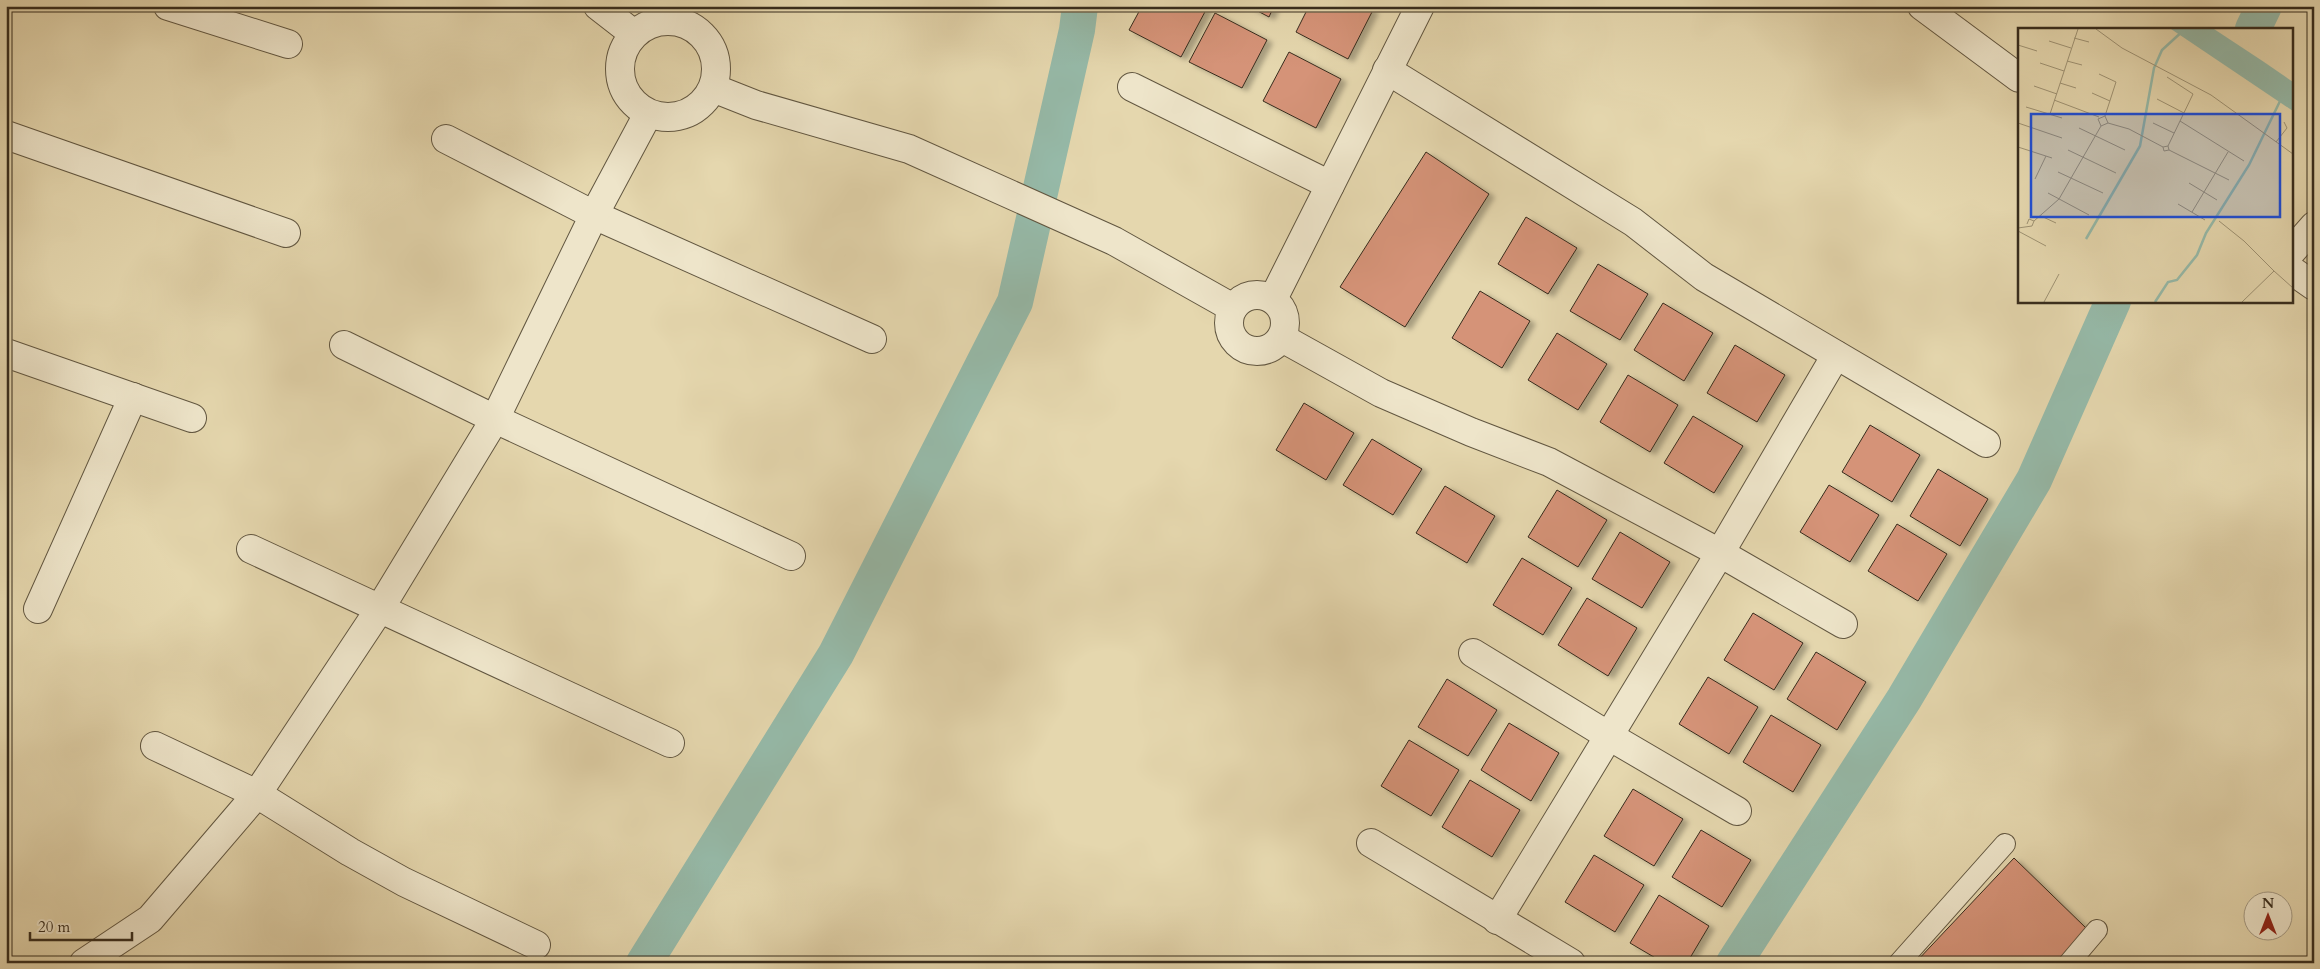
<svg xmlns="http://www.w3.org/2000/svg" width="2320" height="969" viewBox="0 0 2320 969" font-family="Cardo,serif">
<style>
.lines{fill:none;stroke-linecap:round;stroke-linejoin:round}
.canal{stroke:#96baa9;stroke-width:36}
.building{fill:#d59378;stroke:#372c1d;filter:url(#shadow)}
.lane-casing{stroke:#625741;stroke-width:22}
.street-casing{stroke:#625741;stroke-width:30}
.lane{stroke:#eee5ca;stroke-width:20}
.street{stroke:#eee5ca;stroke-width:28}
.inset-river{fill:none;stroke:#96baa9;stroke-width:2.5}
.inset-road{fill:none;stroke:#9f9374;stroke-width:1}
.view{fill:#1d4ed8;fill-opacity:0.15;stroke:#1d4ed8;stroke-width:2.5}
.inset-edge{fill:none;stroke:#372c1d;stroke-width:2.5}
</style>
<defs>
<filter id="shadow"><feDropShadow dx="5.5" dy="3" stdDeviation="2.5" flood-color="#0004"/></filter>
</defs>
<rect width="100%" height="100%" fill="#e5d7ae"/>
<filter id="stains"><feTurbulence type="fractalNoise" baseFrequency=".004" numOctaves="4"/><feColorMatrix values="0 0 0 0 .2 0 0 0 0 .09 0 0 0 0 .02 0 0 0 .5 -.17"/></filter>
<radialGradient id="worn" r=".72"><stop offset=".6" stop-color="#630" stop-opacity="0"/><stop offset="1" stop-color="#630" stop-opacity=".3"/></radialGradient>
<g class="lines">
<!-- canal -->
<g class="canal">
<polyline points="2253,29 2264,6"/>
<polyline points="644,963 836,654 1015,302 1077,30 1080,6"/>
<polyline points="1734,963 1904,699 2034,480 2113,301"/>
</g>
</g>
<!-- building -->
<g class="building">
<polygon points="1142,6 1203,6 1207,8 1181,57 1129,30"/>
<polygon points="1248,6 1274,6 1269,17"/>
<polygon points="1309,6 1366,6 1373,10 1348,59 1296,32"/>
<polygon points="1215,13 1267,40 1242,88 1189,62"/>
<polygon points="1289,52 1341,79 1316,128 1263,101"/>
<polygon points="1426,152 1489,194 1405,327 1340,287"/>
<polygon points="1526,217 1577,248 1548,294 1498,264"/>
<polygon points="1598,264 1648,294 1620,340 1570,311"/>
<polygon points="1480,291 1530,321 1502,368 1452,338"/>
<polygon points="1663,303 1713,333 1684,381 1634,350"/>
<polygon points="1557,333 1607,364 1578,410 1528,380"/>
<polygon points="1735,345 1785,375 1757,422 1707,393"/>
<polygon points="1628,375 1678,405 1650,452 1600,422"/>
<polygon points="1304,403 1354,433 1326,480 1276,450"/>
<polygon points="1693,416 1743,446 1714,493 1664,463"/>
<polygon points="1870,425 1920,455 1892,502 1842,472"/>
<polygon points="1372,439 1422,469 1393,515 1343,485"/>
<polygon points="1938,469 1988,499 1960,546 1910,516"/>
<polygon points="1829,485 1879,515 1850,562 1800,532"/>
<polygon points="1445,486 1495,516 1467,563 1416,533"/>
<polygon points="1557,490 1607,520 1578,567 1528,537"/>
<polygon points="1897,524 1947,554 1918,601 1868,571"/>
<polygon points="1620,532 1670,562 1642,608 1592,579"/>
<polygon points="1522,558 1572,588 1543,635 1493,605"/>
<polygon points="1587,598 1637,628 1608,676 1558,645"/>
<polygon points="1753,613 1803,643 1774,690 1724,660"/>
<polygon points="1816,652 1866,682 1837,730 1787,699"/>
<polygon points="1708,677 1758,707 1729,754 1679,724"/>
<polygon points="1447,679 1497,710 1468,756 1418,727"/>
<polygon points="1771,715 1821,745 1793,792 1743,762"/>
<polygon points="1509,723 1559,753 1531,801 1481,770"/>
<polygon points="1409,740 1459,770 1431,816 1381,786"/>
<polygon points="1470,780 1520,810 1492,857 1442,827"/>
<polygon points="1633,789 1683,819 1654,866 1604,836"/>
<polygon points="1701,830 1751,860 1722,907 1672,877"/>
<polygon points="1594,855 1644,885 1615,932 1565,902"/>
<polygon points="2014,858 2086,928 2058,963 1915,963"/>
<polygon points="1659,895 1709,926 1687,963 1664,963 1630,943"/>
</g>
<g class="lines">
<defs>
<g id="lane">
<polyline points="1899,963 2005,844"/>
<polyline points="2069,963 2097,930"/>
</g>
<g id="street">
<polyline points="168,6 288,44"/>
<polyline points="598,6 634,34"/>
<polyline points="1922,6 2019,78"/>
<circle cx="668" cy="69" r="48"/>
<polyline points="1387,70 1633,222 1704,277 1986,443"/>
<polyline points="1132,87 1330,185"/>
<polyline points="713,88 756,105 909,149 1114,241 1233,308"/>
<polyline points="6,135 286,233"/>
<polyline points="446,139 594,215 872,339"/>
<polyline points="2291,252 2314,226"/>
<polyline points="2291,270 2314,286"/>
<circle cx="1257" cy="323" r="28"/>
<polyline points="1273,299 1420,6"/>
<polyline points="1282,338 1381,393 1471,432 1549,462 1720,553 1843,624"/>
<polyline points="344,345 495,419 791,556"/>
<polyline points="6,353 192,418"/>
<polyline points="251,549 670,743"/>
<polyline points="38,609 133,397"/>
<polyline points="1473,653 1609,736 1737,811"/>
<polyline points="155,746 257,794 350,852 404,882 536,945"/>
<polyline points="1371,843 1571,963"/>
<polyline points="1497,920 1720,553 1836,355"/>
<polyline points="84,963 150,919 257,794 379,610 495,419 594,215 648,114"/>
</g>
</defs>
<!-- lane casing -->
<use href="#lane" class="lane-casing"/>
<!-- street casing -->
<use href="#street" class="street-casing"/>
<!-- lane -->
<use href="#lane" class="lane"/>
<!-- street -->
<use href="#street" class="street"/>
</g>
<!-- overview -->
<g transform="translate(2018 28)">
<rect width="275" height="275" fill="#e5d7ae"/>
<path d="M153,1H196L246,34L275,54V83Z" fill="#96baa9"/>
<path class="inset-river" d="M68,211L122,118L136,40L144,22L167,1M137,274L150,254L159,252L179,227L188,205L231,137L264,69"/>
<path class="inset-road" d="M78,1L104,20L193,67L275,126M56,10L71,14M31,13L53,20M0,17L19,23M49,33L64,37M22,35L46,43M81,46L98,54L87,88M149,49L175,66L150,118M42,55L58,60M16,58L39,66M74,65L92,73M139,71L166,85M36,72L81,89M8,79L44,90M32,86L60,1M162,93L226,133M0,95L44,110M90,95L87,88L80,91L83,98L90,95L111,101L145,119M135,95L156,105M61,100L107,122M258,114L269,100L266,94M0,119L34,130M50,122L98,145M151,122L150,118L145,119L146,123L151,122L211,152M40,144L85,165M17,151L28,128M171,155L199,172M30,165L71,187M160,176L187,192M174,184L210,124M23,188L38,195M16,193L41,171L83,98M201,193L226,213L256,243M0,200L14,198L16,193L11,191L9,196M0,203L28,218M26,274L41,246M224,274L256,243L275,260"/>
<path class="view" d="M13,86H262V189H13Z"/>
<rect width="275" height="275" class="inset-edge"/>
</g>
<!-- margin -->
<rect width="2320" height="969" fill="none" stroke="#e5d7ae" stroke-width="25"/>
<rect x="8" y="8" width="2305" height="954" fill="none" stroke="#372c1d" stroke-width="2.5"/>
<rect x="12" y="12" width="2295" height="944" fill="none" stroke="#372c1d"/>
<!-- north arrow -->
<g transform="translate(2268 916)"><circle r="24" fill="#eee5ca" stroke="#a59b85"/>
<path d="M0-4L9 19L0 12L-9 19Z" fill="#8f2418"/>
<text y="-8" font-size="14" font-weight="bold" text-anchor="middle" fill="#372c1d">N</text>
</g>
<!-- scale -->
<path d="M30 932v8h102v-8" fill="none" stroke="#372c1d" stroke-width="2.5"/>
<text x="38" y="932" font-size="15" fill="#372c1d" stroke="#eee5ca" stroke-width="4" paint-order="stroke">20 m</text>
<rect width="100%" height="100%" filter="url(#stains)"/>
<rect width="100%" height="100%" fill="url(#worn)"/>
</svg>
